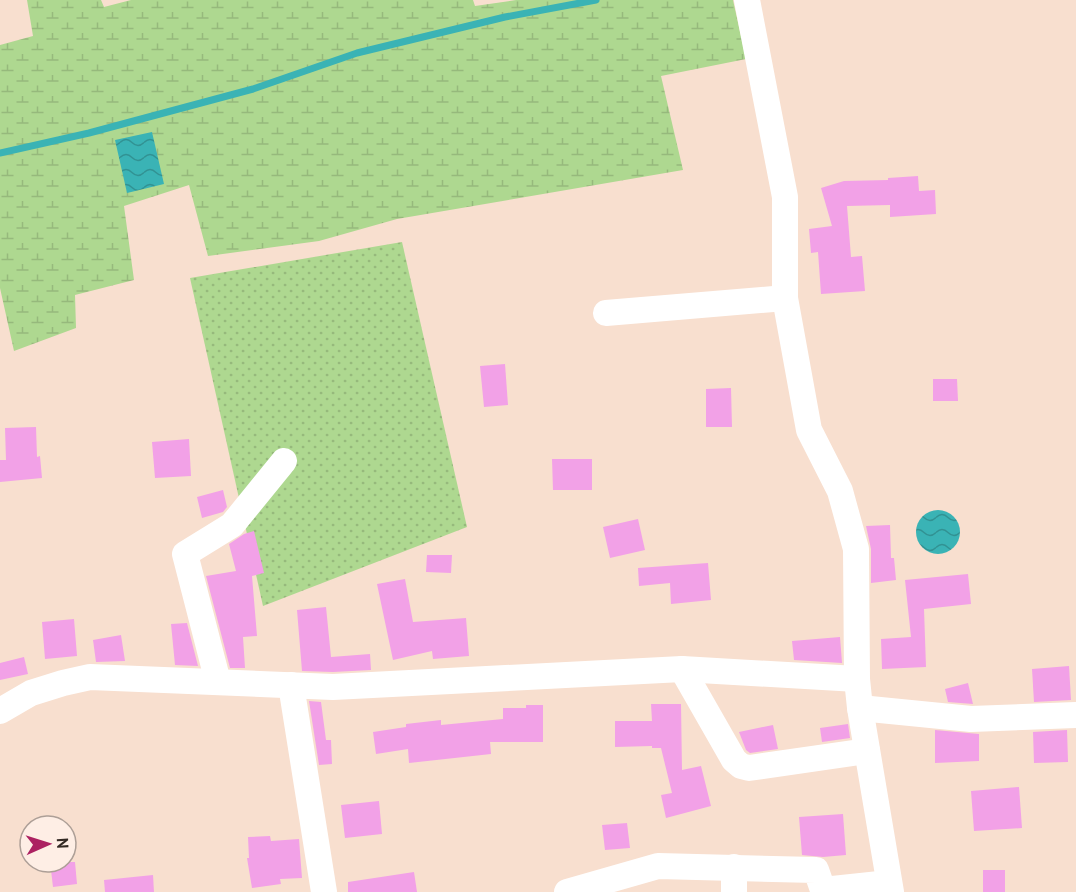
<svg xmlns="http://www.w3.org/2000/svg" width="1076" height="892" viewBox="0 0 1076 892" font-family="'PT Sans',sans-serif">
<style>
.wetland{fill:url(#wetland-marsh)}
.park{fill:url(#park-dots)}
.water{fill:url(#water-waves)}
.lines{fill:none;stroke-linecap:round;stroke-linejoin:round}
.stream{stroke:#3ab3b5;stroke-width:7}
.building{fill:#f2a1e7}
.minor{stroke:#fff;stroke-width:26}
</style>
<defs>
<pattern id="wetland-marsh" width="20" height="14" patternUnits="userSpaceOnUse" patternTransform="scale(1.5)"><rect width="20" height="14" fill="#aed890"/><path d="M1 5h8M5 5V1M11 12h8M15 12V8" fill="none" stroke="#96b97c"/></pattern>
<pattern id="park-dots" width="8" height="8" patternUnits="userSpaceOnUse" patternTransform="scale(1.5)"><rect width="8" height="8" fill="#aed890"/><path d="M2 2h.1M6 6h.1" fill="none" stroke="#96b97c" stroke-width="1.8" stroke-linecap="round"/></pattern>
<pattern id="water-waves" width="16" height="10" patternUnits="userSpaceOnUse" patternTransform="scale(1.5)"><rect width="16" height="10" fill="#3ab3b5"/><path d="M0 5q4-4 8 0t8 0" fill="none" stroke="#319293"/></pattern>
</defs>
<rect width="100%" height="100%" fill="#f8dfcf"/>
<!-- wetland -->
<polygon class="wetland" points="27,0 101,0 104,7 131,0 473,0 475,6 516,0 733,0 746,59 661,76 683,170 397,219 319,241 208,256 189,185 124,206 134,280 75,295 76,328 14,351 0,288 0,45 33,36"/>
<!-- park -->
<polygon class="park" points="402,242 467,527 263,606 190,278"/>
<!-- water -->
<g class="water">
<polygon points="152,132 164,184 127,193 115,140"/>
<circle cx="938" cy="532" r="22"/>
</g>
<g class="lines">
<!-- stream -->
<polyline class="stream" points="0,153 89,133 253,89 357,53 505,17 596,0"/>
</g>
<!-- building -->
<g class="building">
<polygon points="918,176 919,191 935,190 936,214 890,217 890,205 847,206 851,257 862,256 865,291 821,294 818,252 811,253 809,229 832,226 821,188 844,181 888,180 888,178"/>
<polygon points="505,364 508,405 484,407 480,366"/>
<polygon points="933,379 957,379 958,401 933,401"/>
<polygon points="731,388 732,427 706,427 706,389"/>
<polygon points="36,427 37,457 40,456 42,478 0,482 0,460 6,460 5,428"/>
<polygon points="189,439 191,476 155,478 152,442"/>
<polygon points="552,459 592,459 592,490 553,490"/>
<polygon points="223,490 227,507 223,512 202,518 197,497"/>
<polygon points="638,519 645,550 610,558 603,527"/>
<polygon points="890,525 891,558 894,558 896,580 871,583 871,549 866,526"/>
<polygon points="254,531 264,573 252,576 257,636 243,637 245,668 230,668 206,576 236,571 229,544 244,534"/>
<polygon points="427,555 452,555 451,573 426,572"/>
<polygon points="708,563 711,600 671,604 670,583 639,586 638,568"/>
<polygon points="968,574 971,604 924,609 926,667 882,669 881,639 911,637 905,580"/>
<polygon points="405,579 413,622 466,618 469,656 433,659 432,651 393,660 377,584"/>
<polygon points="326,607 331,657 370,654 371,670 333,672 302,671 297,610"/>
<polygon points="74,619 77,656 45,659 42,622"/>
<polygon points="187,623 198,666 175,665 171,624"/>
<polygon points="121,635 125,661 96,662 93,640"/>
<polygon points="840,637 842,663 794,660 792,641"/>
<polygon points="24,657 28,674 0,680 0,663"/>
<polygon points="1069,666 1071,700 1034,702 1032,669"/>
<polygon points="968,683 973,704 948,702 945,689"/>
<polygon points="309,701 321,702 326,740 331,740 332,764 319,765"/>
<polygon points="651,704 681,704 682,770 701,766 711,806 666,818 661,795 672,793 661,748 652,748 652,746 615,747 615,721 652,721"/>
<polygon points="526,705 543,705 543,742 490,742 491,754 409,763 408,749 376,754 373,732 406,727 406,724 441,720 441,725 503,719 503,708 526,708"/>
<polygon points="848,724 850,738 822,742 820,728"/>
<polygon points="773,725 778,749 750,753 746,750 739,732"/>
<polygon points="935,730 979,734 979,761 935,763"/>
<polygon points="1067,730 1068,762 1034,763 1033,732"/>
<polygon points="1019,787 1022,828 974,831 971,791"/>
<polygon points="379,801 382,834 345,838 341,805"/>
<polygon points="843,814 846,855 823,857 802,855 799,817"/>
<polygon points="627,823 630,848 605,850 602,825"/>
<polygon points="270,836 271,841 299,839 302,878 280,879 281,884 252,888 247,858 249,858 248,837"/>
<polygon points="50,862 75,862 77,884 53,887"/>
<rect x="983" y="870" width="22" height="22"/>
<polygon points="414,872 417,892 348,892 348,882"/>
<polygon points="153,875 154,892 105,892 104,880"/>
</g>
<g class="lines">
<!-- minor -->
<g class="minor">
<polyline points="747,0 785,197 785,298 809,430 840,491 856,549 857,679 860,708 891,892"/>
<polyline points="606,313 785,298"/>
<polyline points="682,669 734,760 741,766 749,768 867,751"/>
<polyline points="218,682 185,554 232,525 284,461"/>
<polyline points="291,685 324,892"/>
<polyline points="860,708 971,719 1076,715"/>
<polyline points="0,711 31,693 63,683 90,677 333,687 682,669 857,679"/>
<polyline points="734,867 734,892"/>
<polyline points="567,892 658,866 816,870 823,890 889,883"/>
</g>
</g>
<!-- north arrow -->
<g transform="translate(48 844) rotate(87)"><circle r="28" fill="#feeee5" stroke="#ad9f97" stroke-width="1.5"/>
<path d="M0-4.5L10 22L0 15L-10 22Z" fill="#ac2161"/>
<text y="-9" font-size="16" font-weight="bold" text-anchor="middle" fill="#332923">N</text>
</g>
</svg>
